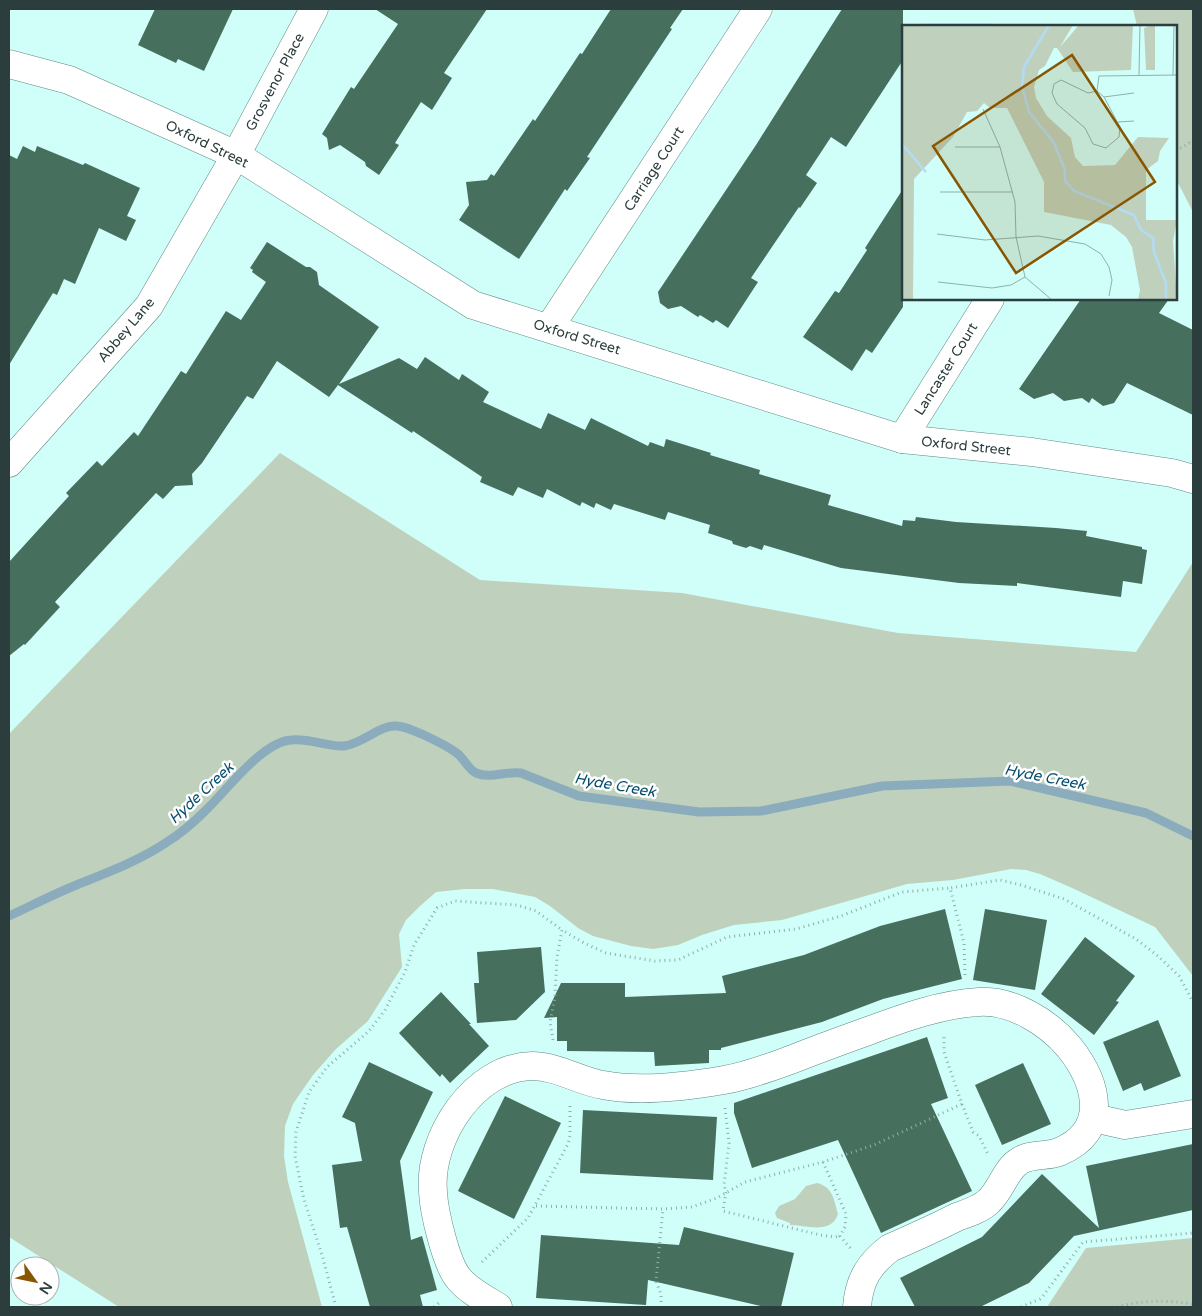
<svg xmlns="http://www.w3.org/2000/svg" width="1202" height="1316" viewBox="0 0 1202 1316" font-family="'Varela Round',sans-serif">
<style>
.green{fill:#bfd1bd}
.lines{fill:none;stroke-linecap:round;stroke-linejoin:round}
.stream{stroke:#8bacbd;stroke-width:9}
.building{fill:#476f5e}
.minor-casing{stroke:#5f8a86;stroke-width:29}
.path{stroke:#8dafac;stroke-width:3;stroke-dasharray:1 4;stroke-linecap:butt}
.minor{stroke:#fff;stroke-width:28}
.labels{text-anchor:middle;dominant-baseline:central;stroke-width:5;stroke-linejoin:round;paint-order:stroke}
.street-label{font-size:14px;fill:#2b3d3c;stroke:#fff}
.water-label{font-size:15px;font-style:italic;fill:#064e6f;stroke:#fff}
.inset-river{fill:none;stroke:#b4dbf4;stroke-width:2.5}
.inset-road{fill:none;stroke:#8eb1ad;stroke-width:1}
.view{fill:#885600;fill-opacity:0.15;stroke:#885600;stroke-width:2.5}
.inset-edge{fill:none;stroke:#2b3d3c;stroke-width:2.5}
</style>
<rect width="100%" height="100%" fill="#d0fef9"/>
<!-- green -->
<g class="green">
<polygon points="1133,9 1193,9 1193,212 1176,179 1176,26 1137,26"/>
<polygon points="280,453 480,580 682,593 898,633 1136,652 1193,562 1193,976 1155,927 1070,887 1040,874 1026,870 1011,869 953,880 907,884 782,920 734,925 702,935 678,945 653,949 631,946 593,936 578,928 550,906 535,897 493,889 465,889 436,892 419,907 406,920 399,934 402,967 368,1021 336,1049 313,1075 293,1104 285,1126 284,1156 288,1182 322,1307 119,1307 9,1237 9,734"/>
<path d="M817,1183C833,1187 834,1200 838,1214C831,1235 806,1225 790,1225V1223L777,1218L775,1213L779,1206L795,1199L806,1186Z"/>
<polygon points="1193,1238 1193,1307 1047,1307 1086,1248"/>
</g>
<g class="lines">
<!-- stream -->
<path class="stream" d="M9,916C31,906 52,895 74,886C106,873 139,861 167,842C180,834 194,822 205,811C226,791 262,742 291,740C309,738 329,747 344,746C362,744 380,725 396,726C409,726 448,746 458,754C464,759 469,770 476,773C490,779 506,771 521,773L579,796L699,812L761,811L882,786L1010,781L1146,813L1193,836"/>
</g>
<!-- building -->
<g class="building">
<polygon points="155,9 233,9 204,71 178,59 176,63 138,45"/>
<polygon points="375,9 487,9 444,73 452,78 432,110 421,102 395,143 399,145 379,175 366,166 365,162 340,145 329,150 327,138 322,134 351,87 354,89 398,24"/>
<polygon points="611,9 683,9 670,28 672,29 587,157 590,158 567,191 565,189 519,259 459,220 469,205 466,182 487,180 491,174 494,176 533,119 535,121 580,53 582,54"/>
<polygon points="842,9 903,9 903,60 846,147 831,137 806,175 817,183 800,208 799,207 751,278 758,282 728,328 716,320 713,323 700,315 698,317 681,306 668,309 660,303 658,292 756,145"/>
<polygon points="23,146 35,152 37,146 83,165 85,163 140,188 127,216 136,220 126,241 99,228 75,284 64,279 57,295 53,293 9,365 9,155 17,159"/>
<polygon points="903,189 903,307 872,353 866,349 852,371 803,337 835,291 839,293 867,250 865,248"/>
<polygon points="267,242 306,267 310,267 317,272 319,285 379,327 339,384 399,358 417,369 425,357 459,380 462,374 489,392 483,402 541,429 548,413 585,430 591,418 648,446 650,442 664,447 666,439 711,453 710,455 760,470 759,474 831,495 828,505 902,526 903,520 915,521 916,517 956,522 1056,528 1087,531 1086,536 1142,547 1142,549 1147,550 1142,584 1123,581 1121,597 1017,583 1017,586 959,583 841,568 764,545 762,550 750,546 746,548 733,544 732,541 708,533 710,525 668,512 665,520 614,504 611,510 596,503 594,508 582,502 580,506 547,489 543,498 518,487 513,496 480,482 482,477 413,431 412,433 338,385 329,397 277,361 253,399 247,396 202,463 192,474 193,485 175,486 163,499 156,493 55,602 60,607 25,645 24,644 9,656 9,562 69,496 66,493 97,461 102,466 134,432 138,436 181,371 186,374 226,311 241,320 266,282 252,272 253,270 250,268"/>
<polygon points="1081,299 1169,299 1159,313 1193,330 1193,415 1127,383 1114,403 1103,406 1092,398 1089,403 1082,398 1064,401 1053,393 1034,399 1019,389"/>
<polygon points="945,909 962,979 883,999 822,1022 721,1048 721,1050 709,1050 709,1063 655,1066 654,1052 567,1051 567,1041 557,1041 557,1017 544,1018 561,983 625,983 625,997 726,993 722,976 804,955 880,926"/>
<polygon points="985,909 1047,920 1035,990 973,980"/>
<polygon points="1085,937 1135,976 1116,1001 1119,1002 1094,1035 1041,994"/>
<polygon points="541,947 545,992 516,1020 477,1023 474,983 479,983 477,952"/>
<polygon points="441,992 471,1024 469,1024 489,1046 450,1083 442,1074 440,1077 399,1033"/>
<polygon points="1158,1020 1181,1076 1144,1091 1141,1083 1123,1091 1103,1042"/>
<polygon points="927,1037 948,1098 931,1104 972,1191 881,1233 838,1140 752,1168 734,1113 734,1103"/>
<polygon points="369,1062 433,1092 400,1161 411,1240 422,1236 437,1290 420,1295 423,1307 370,1307 347,1227 340,1228 332,1165 362,1161 355,1123 342,1117"/>
<polygon points="1023,1063 1051,1124 1002,1145 975,1085"/>
<polygon points="505,1096 561,1123 514,1219 458,1191"/>
<polygon points="583,1110 717,1117 713,1180 580,1173"/>
<polygon points="1193,1144 1193,1210 1074,1236 1029,1283 980,1307 915,1307 900,1278 982,1237 1042,1174 1099,1228 1086,1166"/>
<polygon points="684,1227 794,1253 781,1307 765,1307 648,1280 646,1305 536,1298 541,1235 679,1245"/>
</g>
<g class="lines">
<defs>
<g id="minor">
<polyline points="9,64 69,80 236,155 473,305 902,439 1032,452 1172,473 1193,479"/>
<polyline points="549,328 758,9"/>
<polyline points="902,439 990,299"/>
<polyline points="9,463 149,306 236,155 314,9"/>
<polyline points="1094,1118 1125,1125 1193,1114"/>
<path d="M498,1307C485,1299 469,1291 459,1279C446,1264 434,1212 433,1192C428,1138 474,1067 532,1066C557,1066 579,1081 603,1085C637,1092 689,1086 724,1080C748,1076 771,1067 793,1059C818,1049 843,1040 868,1031C903,1018 941,1004 979,1002C1012,1000 1048,1022 1069,1047C1097,1082 1111,1131 1059,1152C1046,1157 1030,1153 1018,1162C1005,1171 1001,1190 989,1201C981,1209 968,1213 957,1217C935,1228 913,1238 890,1248C869,1264 859,1280 857,1307"/>
</g>
</defs>
<!-- minor casing -->
<use href="#minor" class="minor-casing"/>
<!-- path -->
<g class="path">
<polyline points="1176,151 1189,143 1193,145"/>
<polyline points="965,975 964,943 950,888 1000,880 1021,885 1064,899 1136,939 1158,956 1179,976 1193,1002"/>
<polyline points="553,1040 550,1022 555,997 557,957 562,930 584,943 606,953 655,961 678,960 727,937 796,929 841,916 902,892 950,888"/>
<polyline points="962,1104 973,1132 979,1136 988,1154"/>
<polyline points="725,1108 729,1143 724,1185 726,1192 723,1211 820,1235 835,1237 840,1236"/>
<polyline points="823,1162 846,1214 845,1227 840,1236 851,1249"/>
<polyline points="536,1206 663,1209 692,1207 717,1198 745,1182 823,1162 874,1145 962,1104 944,1052 944,1037"/>
<polyline points="482,1262 528,1218 568,1144 570,1136 570,1106"/>
<polyline points="336,1307 322,1255 304,1200 295,1156 296,1132 309,1092 327,1067 369,1031 385,1010 405,972 414,945 437,908 455,901 517,905 536,911 562,930"/>
<polyline points="434,1307 441,1301"/>
<polyline points="661,1307 661,1294 656,1281 663,1209"/>
<polyline points="1021,1307 1040,1299 1043,1296 1083,1242 1193,1233"/>
<path d="M1117,1307C1142,1300 1167,1300 1193,1304"/>
</g>
<!-- minor -->
<use href="#minor" class="minor"/>
</g>
<g class="labels">
<!-- street labels -->
<g class="street-label">
<text transform="translate(275 82) rotate(-62)">Grosvenor Place</text>
<text transform="translate(207 144) rotate(26)">Oxford Street</text>
<text transform="translate(654 169) rotate(-57)">Carriage Court</text>
<text transform="translate(126 330) rotate(-50)">Abbey Lane</text>
<text transform="translate(577 337) rotate(17)">Oxford Street</text>
<text transform="translate(946 369) rotate(-58)">Lancaster Court</text>
<text transform="translate(966 446) rotate(6)">Oxford Street</text>
</g>
<!-- water labels -->
<g class="water-label">
<text transform="translate(1045 777) rotate(11)">Hyde Creek</text>
<text transform="translate(615 785) rotate(10)">Hyde Creek</text>
<text transform="translate(201 793) rotate(-43)">Hyde Creek</text>
</g>
</g>
<!-- overview -->
<g transform="translate(902 25)">
<rect width="275" height="275" fill="#d0fef9"/>
<path d="M0,0H171L158,22L177,0H231L229,45L171,47L155,23H152L143,41L137,45L132,62L134,73L145,91L169,113L173,132L181,141L213,140L236,112L267,113L258,126L256,136L244,145V195H275L271,216L275,275H236L238,265L230,222L224,212L209,200L142,187V157L105,83H88L82,78L75,86L65,87L51,112L12,154L11,275H0ZM249,0L253,1V45H244L242,3Z" fill="#bfd1bd"/>
<path class="inset-river" d="M20,0H90M147,0L122,42L120,61L127,87L152,118L163,145V156L172,166L232,190L239,205L251,213L252,227L264,258V275M0,119L24,147"/>
<path class="inset-road" d="M237,50L238,0M271,50L272,0M195,66L186,68L159,55L152,59L150,68L155,79L183,103L191,119L204,123L217,112L218,102L202,72L195,66L197,51L275,50M202,72L232,68M81,84L98,122L113,177L114,212L123,252L150,275M216,97L232,96M53,122H98M38,167H111M35,209L83,215L136,211L183,219L199,229L207,242L210,255L207,271M36,257L90,263L109,260L123,252"/>
<path class="view" d="M170,30L253,157L114,248L31,121Z"/>
<rect width="275" height="275" class="inset-edge"/>
</g>
<!-- border -->
<rect width="1202" height="1316" fill="none" stroke="#2b3d3c" stroke-width="20"/>
<!-- north arrow -->
<g transform="translate(35 1281) rotate(123)"><circle r="24" fill="#ffffff" stroke="#aab1b1"/>
<path d="M0-4L9 19L0 12L-9 19Z" fill="#885600"/>
<text y="-8" font-size="14" font-weight="bold" text-anchor="middle" fill="#2b3d3c">N</text>
</g>
</svg>
